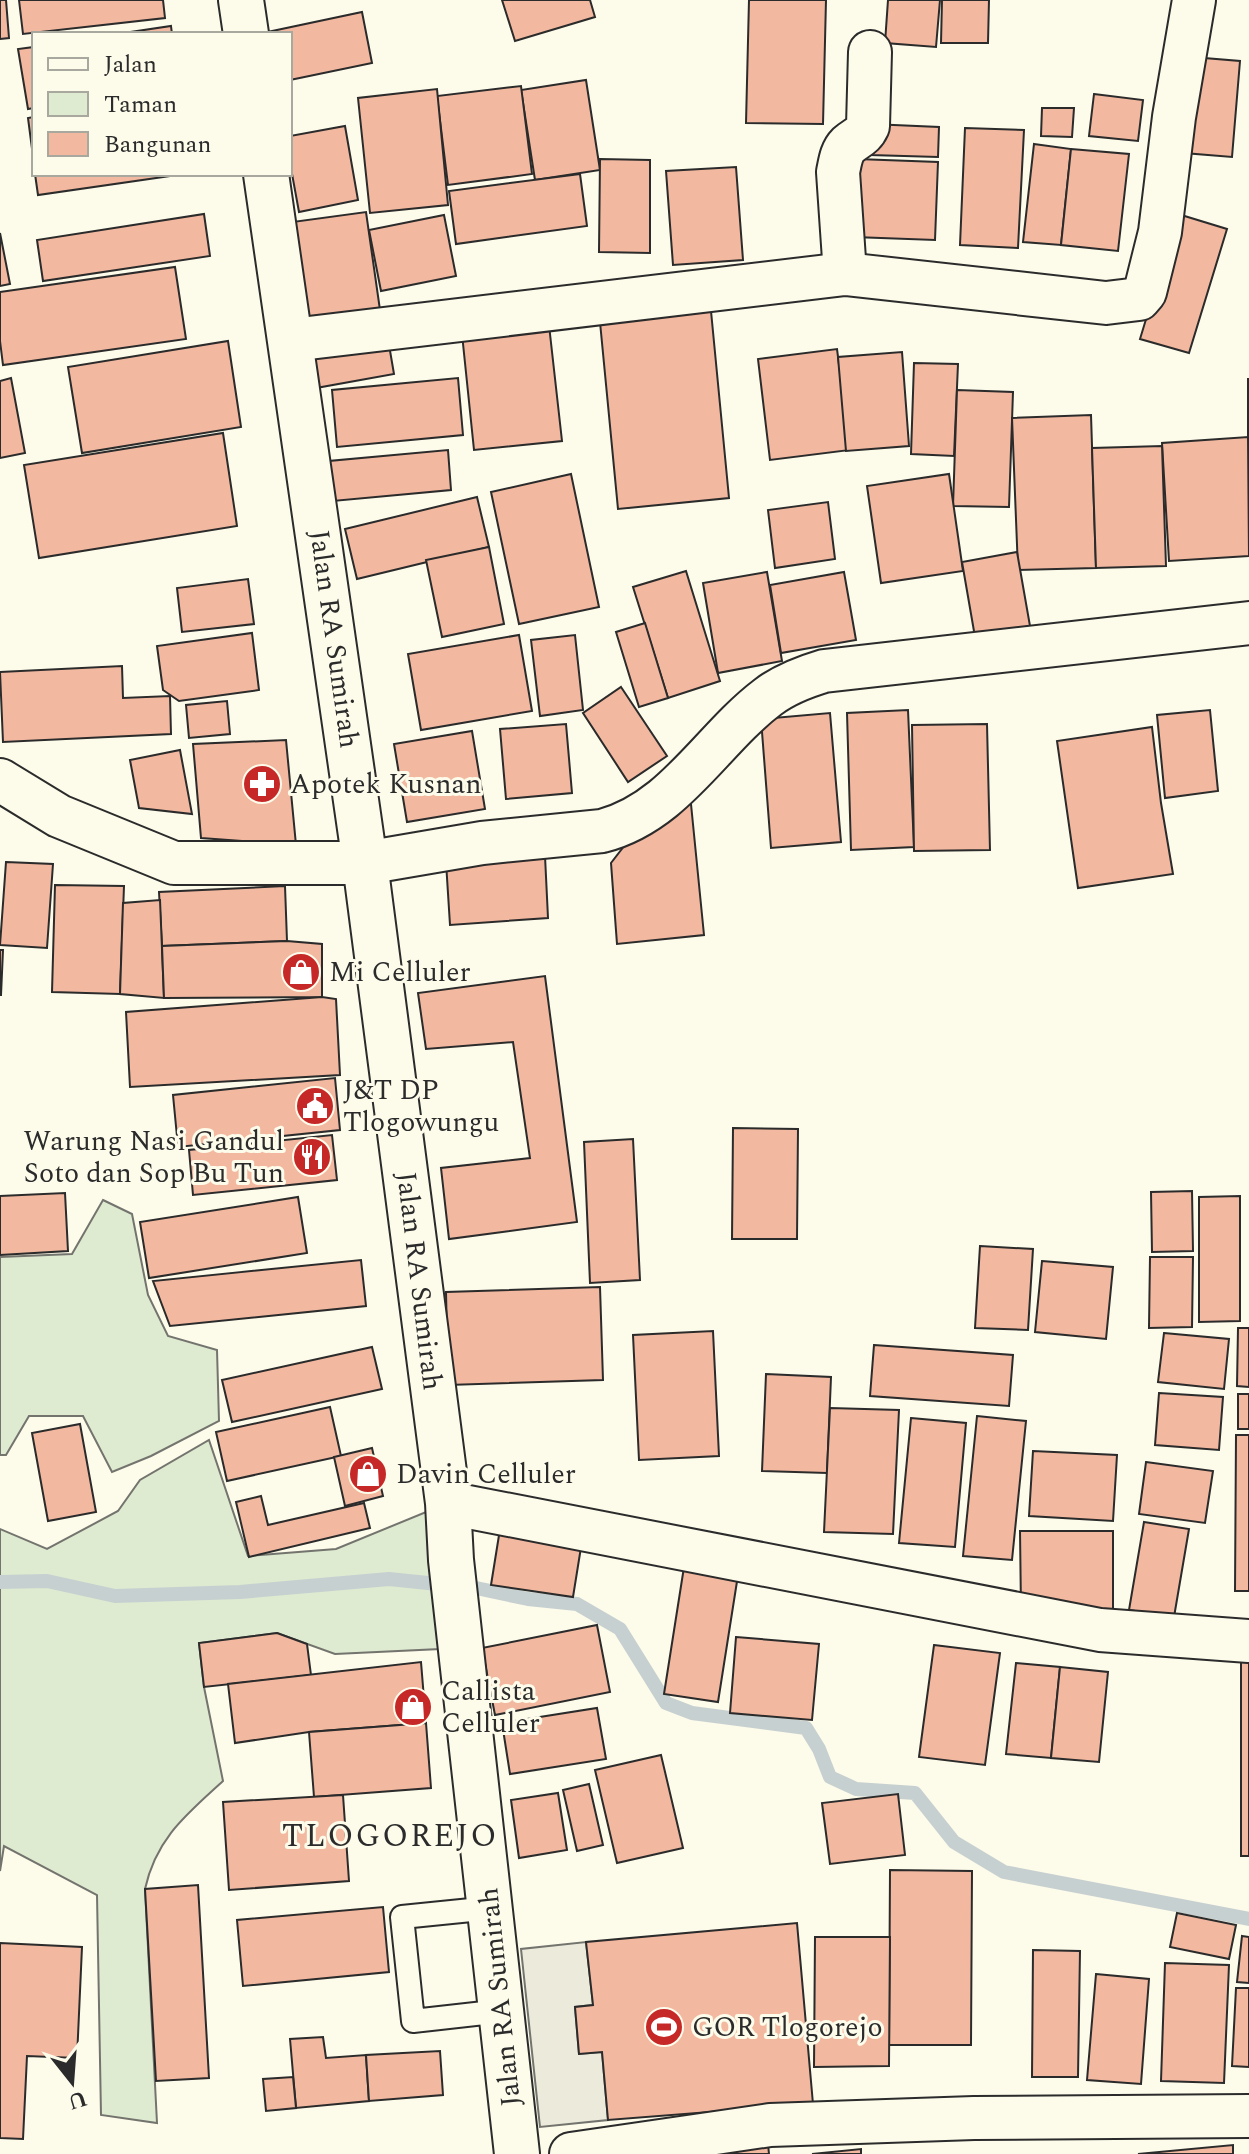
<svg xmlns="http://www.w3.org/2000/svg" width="1249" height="2154" viewBox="0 0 1249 2154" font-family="Spectral,serif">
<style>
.green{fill:#deebd1;stroke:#74746e;stroke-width:2}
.parking{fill:#eceadb;stroke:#74746e;stroke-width:2}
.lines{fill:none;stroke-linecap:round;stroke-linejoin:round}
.stream{stroke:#c7d0d0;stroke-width:14}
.building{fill:#f2b8a0;stroke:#2b2b2b;stroke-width:2}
.service-casing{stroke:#2b2b2b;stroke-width:26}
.minor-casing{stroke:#2b2b2b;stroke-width:46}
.secondary-casing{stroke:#2b2b2b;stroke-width:48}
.service{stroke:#fdfbea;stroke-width:22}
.minor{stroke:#fdfbea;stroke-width:42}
.secondary{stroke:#fdfbea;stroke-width:44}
.labels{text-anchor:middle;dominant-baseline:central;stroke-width:6;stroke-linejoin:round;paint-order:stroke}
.street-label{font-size:28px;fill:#2b2b2b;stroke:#fdfbea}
.poi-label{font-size:28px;fill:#2b2b2b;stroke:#fdfbea;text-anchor:start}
.quarter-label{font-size:32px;letter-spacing:2px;fill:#2b2b2b;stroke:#fdfbea}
</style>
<rect width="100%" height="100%" fill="#fdfbea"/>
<!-- green -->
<g class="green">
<polygon points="103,1200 132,1214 148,1295 168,1336 217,1350 219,1421 151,1456 112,1472 83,1416 29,1416 6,1455 0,1455 0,1257 72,1254"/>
<path d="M209,1440L248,1556L336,1549L431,1510L440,1649L335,1654L277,1633L199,1643L204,1687L223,1781C187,1814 156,1838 145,1889L157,2123L101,2115L97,1895L4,1846L0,1871V1529L47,1549L118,1511L140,1480Z"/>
</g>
<!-- parking -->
<polygon class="parking" points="586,1942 593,2005 575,2007 579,2054 602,2052 608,2120 540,2127 521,1949"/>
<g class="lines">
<!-- stream -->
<polyline class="stream" points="0,1582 47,1581 115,1596 240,1592 389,1579 476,1588 528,1599 577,1604 620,1629 666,1703 692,1713 806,1728 819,1749 830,1777 856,1789 915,1793 954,1842 1004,1872 1249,1919"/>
</g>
<!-- building -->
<g class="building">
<polygon points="0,0 6,0 9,38 0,39"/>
<polygon points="19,0 163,0 165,18 23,34"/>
<polygon points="502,0 590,0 595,17 515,41"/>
<polygon points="749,0 826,0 823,124 746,123"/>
<polygon points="888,0 940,0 936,47 885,43"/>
<polygon points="942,0 989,0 988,43 941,43"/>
<polygon points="362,12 372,63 290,80 290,34 258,34"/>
<polygon points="171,26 172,34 117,34"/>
<polygon points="34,47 34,108 28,109 18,49"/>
<polygon points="1192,57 1240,61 1232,157 1184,153"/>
<polygon points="586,80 600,170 535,180 521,90"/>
<polygon points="521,86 532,174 448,185 437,96"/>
<polygon points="437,89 448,205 370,213 358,98"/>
<polygon points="1094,94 1143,100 1138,141 1089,136"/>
<polygon points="1042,108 1074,108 1072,137 1041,136"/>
<polygon points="34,117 34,164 28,118"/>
<polygon points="871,124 939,127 938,157 870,155"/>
<polygon points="345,126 358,200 299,212 290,163 290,136"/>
<polygon points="965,128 1024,130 1018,248 960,245"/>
<polygon points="1034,144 1071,149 1061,245 1023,242"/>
<polygon points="1071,149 1129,154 1118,251 1061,245"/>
<polygon points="600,159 650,160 650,253 599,252"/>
<polygon points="857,159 938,162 935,240 854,237"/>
<polygon points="736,167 743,260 673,265 666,171"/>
<polygon points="35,174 184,174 38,195"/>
<polygon points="580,174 587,226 456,244 449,191"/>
<polygon points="366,212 381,317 300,328 285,223"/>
<polygon points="204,214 210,256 43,281 37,240"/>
<polygon points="1178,214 1227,229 1189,353 1140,339"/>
<polygon points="444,215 456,276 381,291 369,230"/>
<polygon points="0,233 10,284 0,286"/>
<polygon points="175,267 186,339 3,365 0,341 0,292"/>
<polygon points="711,311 729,498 618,509 600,322"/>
<polygon points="549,325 562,441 474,450 462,334"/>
<polygon points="388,339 394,374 316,388 310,353"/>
<polygon points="228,341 241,427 82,453 68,367"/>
<polygon points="837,349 850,450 770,460 758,359"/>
<polygon points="902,352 909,446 846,451 838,357"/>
<polygon points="914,363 958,364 954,456 911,454"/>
<polygon points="11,378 25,453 0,458 0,381"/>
<polygon points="458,378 463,435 337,447 332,390"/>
<polygon points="1248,379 1249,379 1248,451"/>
<polygon points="957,390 1013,392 1009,507 953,506"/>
<polygon points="1091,415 1096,568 1018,570 1012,418"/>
<polygon points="223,433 237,526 39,558 24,465"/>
<polygon points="1248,437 1249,556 1169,561 1162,443"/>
<polygon points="1162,446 1166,566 1096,568 1092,448"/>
<polygon points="448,450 451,490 333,501 329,461"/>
<polygon points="571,474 599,607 519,624 491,492"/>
<polygon points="949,474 963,571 881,583 867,486"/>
<polygon points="477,497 489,547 357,579 345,529"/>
<polygon points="828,502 835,559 775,568 768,510"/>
<polygon points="489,547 504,624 442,637 426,560"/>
<polygon points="1017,552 1030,626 975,637 962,562"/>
<polygon points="686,571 720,681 668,698 633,587"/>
<polygon points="767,572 782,661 718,673 703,583"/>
<polygon points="844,572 856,640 781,653 770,585"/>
<polygon points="248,579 254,624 182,632 177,588"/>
<polygon points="645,623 668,698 639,707 616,632"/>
<polygon points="252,633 259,690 179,701 163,690 157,646"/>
<polygon points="519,635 532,711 421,730 408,654"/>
<polygon points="575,635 583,710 540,716 531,640"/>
<polygon points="122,666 123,698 170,696 171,734 3,742 0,672"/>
<polygon points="621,687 667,756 628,782 583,713"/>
<polygon points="227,701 230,734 189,738 186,705"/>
<polygon points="908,710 914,847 851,850 847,713"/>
<polygon points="1210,710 1218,791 1165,798 1157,715"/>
<polygon points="830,713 841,842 771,848 761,719"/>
<polygon points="566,724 572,793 506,799 500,729"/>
<polygon points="987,724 990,850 914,851 912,725"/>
<polygon points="1152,727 1161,803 1173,874 1078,888 1057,741"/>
<polygon points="472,731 485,809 407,822 394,744"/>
<polygon points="286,740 296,845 201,838 193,744"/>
<polygon points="180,750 192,814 139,808 130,760"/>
<polygon points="690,794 704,935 617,944 611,863 642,823"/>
<polygon points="545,856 548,918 450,925 446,862"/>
<polygon points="6,862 53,864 47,948 0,945"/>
<polygon points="55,885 124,886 120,994 52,992"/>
<polygon points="285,886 287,941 162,946 159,892"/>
<polygon points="160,900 164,998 120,994 123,903"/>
<polygon points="287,941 322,944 322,997 164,998 162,946"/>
<polygon points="0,950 3,950 1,995 0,995"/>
<polygon points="545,976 577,1222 449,1239 441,1168 530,1158 513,1042 426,1049 418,993"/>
<polygon points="322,997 336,999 340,1075 130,1087 126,1012"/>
<polygon points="335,1078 340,1130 178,1147 173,1095"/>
<polygon points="733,1128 798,1129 797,1239 732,1239"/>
<polygon points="332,1135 337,1180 193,1195 189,1150"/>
<polygon points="633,1139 640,1280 590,1283 584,1142"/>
<polygon points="1192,1191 1193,1251 1152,1252 1151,1192"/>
<polygon points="65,1193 68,1251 0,1255 0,1196"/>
<polygon points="1240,1196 1240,1321 1199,1322 1199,1197"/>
<polygon points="298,1197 307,1253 149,1278 140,1222"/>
<polygon points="980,1246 1033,1249 1028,1330 975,1328"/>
<polygon points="1150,1257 1193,1257 1192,1327 1149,1328"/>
<polygon points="361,1260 366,1306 170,1326 153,1281"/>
<polygon points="1042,1261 1113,1267 1106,1339 1035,1332"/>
<polygon points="600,1287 603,1380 448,1385 446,1292"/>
<polygon points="1238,1328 1249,1328 1249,1387 1237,1386"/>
<polygon points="713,1331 719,1456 639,1460 633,1335"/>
<polygon points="1164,1333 1229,1339 1224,1389 1158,1382"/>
<polygon points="874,1345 1013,1355 1009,1406 870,1396"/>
<polygon points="372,1347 382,1389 232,1422 222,1380"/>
<polygon points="766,1374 831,1377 827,1473 762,1471"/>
<polygon points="1159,1393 1223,1397 1219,1450 1155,1445"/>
<rect x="1238" y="1394" width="11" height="35"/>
<polygon points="330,1407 341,1456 227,1481 216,1432"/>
<polygon points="830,1408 899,1410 893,1534 824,1532"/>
<polygon points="977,1416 1026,1421 1012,1560 963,1556"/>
<polygon points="911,1418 966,1423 955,1547 899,1543"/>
<polygon points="80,1424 96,1512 48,1521 32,1433"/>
<polygon points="1236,1435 1249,1435 1249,1591 1235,1591"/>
<polygon points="372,1448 383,1496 345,1506 334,1457"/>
<polygon points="1033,1451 1117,1455 1113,1521 1029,1516"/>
<polygon points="1146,1462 1213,1471 1205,1523 1139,1514"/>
<polygon points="261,1496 268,1525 364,1503 370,1528 249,1557 236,1502"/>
<polygon points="1144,1522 1189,1529 1174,1617 1129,1610"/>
<polygon points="500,1529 582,1541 573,1597 491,1585"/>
<polygon points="1020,1531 1113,1531 1113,1609 1021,1610"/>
<polygon points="684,1567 738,1575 718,1702 664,1694"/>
<polygon points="597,1625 610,1692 495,1715 482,1648"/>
<polygon points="277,1633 307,1644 311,1675 204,1687 199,1643"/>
<polygon points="736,1637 819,1644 812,1720 730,1713"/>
<polygon points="934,1645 1000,1653 985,1765 919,1757"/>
<rect x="1241" y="1653" width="8" height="203"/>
<polygon points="421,1662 426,1723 309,1732 235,1743 228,1684"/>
<polygon points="1016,1663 1060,1667 1051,1758 1006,1754"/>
<polygon points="1060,1667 1108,1672 1099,1762 1051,1758"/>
<polygon points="597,1708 606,1759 510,1774 502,1723"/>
<polygon points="426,1723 431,1788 314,1797 309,1732"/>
<polygon points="661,1755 683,1848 617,1863 595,1770"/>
<polygon points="589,1784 603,1845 577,1851 563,1790"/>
<polygon points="558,1793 567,1850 519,1858 511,1800"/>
<polygon points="898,1794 905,1855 830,1864 822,1803"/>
<polygon points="343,1795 349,1881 229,1890 223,1802"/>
<polygon points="890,1870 972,1871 971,2045 889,2045"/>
<polygon points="198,1885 209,2078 156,2081 145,1889"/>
<polygon points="383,1907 389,1972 243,1986 237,1920"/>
<polygon points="1177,1913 1236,1925 1229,1959 1170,1947"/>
<polygon points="797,1923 813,2104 608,2120 602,2052 579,2054 575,2007 593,2005 586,1942"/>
<polygon points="1242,1936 1249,1937 1249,1983 1237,1982"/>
<polygon points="815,1937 890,1937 889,2066 814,2067"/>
<polygon points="0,1943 82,1947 77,2058 27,2056 23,2139 0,2138"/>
<polygon points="1033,1950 1080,1951 1078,2077 1032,2077"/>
<polygon points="1165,1963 1229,1965 1224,2083 1161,2081"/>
<polygon points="1096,1974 1149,1979 1141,2084 1087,2080"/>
<polygon points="1236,1988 1249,1988 1249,2067 1232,2066"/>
<polygon points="323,2037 326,2058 366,2055 369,2101 296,2108 290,2039"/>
<polygon points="440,2051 443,2095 369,2101 366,2055"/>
<polygon points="293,2077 296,2108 266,2111 263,2079"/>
<polygon points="768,2144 769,2154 700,2154"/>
<polygon points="1233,2145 1233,2154 1138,2154"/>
<polygon points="861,2149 861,2154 812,2154"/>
</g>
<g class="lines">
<defs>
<polyline id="service" points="491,1908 402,1917 413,2021 502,2011"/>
<g id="minor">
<path d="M845,274L838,172C840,163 841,152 848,145C857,137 863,137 868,126L870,52"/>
<polyline points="292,340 845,274 1106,303 1139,299 1145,292 1160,232 1174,117 1194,0"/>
<path d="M0,780L59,816L174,863H365L482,843L602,831C675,812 711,740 768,697C785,684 804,677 824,671L1249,623"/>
<polyline points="448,1503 1100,1630 1249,1641"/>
<polyline points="571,2154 770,2125 974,2118 1249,2116"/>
</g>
<g id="secondary">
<polyline points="241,0 246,34"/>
<polyline points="266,174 365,863 448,1503 451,1560 517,2154"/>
</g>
</defs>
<!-- service casing -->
<use href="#service" class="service-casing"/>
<!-- minor casing -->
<use href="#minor" class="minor-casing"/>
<!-- secondary casing -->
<use href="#secondary" class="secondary-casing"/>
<!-- service -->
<use href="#service" class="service"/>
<!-- minor -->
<use href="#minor" class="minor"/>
<!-- secondary -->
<use href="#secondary" class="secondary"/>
</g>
<!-- icons -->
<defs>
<symbol id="pharmacy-disc" viewBox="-11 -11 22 22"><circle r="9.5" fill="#c62828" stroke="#fdfbea"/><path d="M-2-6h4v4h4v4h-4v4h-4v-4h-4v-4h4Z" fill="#fff"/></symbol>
<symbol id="shop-disc" viewBox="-11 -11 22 22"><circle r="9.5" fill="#c62828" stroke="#fdfbea"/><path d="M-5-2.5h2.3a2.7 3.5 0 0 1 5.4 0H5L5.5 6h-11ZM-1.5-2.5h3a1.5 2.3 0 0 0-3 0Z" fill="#fff"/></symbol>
<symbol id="civic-disc" viewBox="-11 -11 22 22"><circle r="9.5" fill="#c62828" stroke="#fdfbea"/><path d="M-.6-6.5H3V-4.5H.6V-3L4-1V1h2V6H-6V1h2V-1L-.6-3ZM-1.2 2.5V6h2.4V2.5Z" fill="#fff"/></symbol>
<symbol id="restaurant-disc" viewBox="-11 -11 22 22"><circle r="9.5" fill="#c62828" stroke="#fdfbea"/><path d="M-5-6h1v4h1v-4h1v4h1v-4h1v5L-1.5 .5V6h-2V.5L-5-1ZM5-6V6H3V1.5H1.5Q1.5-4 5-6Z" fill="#fff"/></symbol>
<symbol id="stadium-disc" viewBox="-11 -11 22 22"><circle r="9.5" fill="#c62828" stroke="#fdfbea"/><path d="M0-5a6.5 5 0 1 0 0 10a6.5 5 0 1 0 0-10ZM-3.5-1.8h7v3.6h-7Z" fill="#fff"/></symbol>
</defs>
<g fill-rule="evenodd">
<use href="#pharmacy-disc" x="240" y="762" width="44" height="44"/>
<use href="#shop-disc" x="279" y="950" width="44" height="44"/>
<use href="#civic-disc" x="293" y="1084" width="44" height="44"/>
<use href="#restaurant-disc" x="290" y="1135" width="44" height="44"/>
<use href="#shop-disc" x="346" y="1452" width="44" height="44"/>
<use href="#shop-disc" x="391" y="1685" width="44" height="44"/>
<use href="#stadium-disc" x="642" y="2005" width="44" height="44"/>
</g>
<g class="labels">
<!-- street labels -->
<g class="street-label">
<text transform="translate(334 639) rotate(82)">Jalan RA Sumirah</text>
<text transform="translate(419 1281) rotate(83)">Jalan RA Sumirah</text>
<text transform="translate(500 1997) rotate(-96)">Jalan RA Sumirah</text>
</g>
<!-- poi labels -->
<g class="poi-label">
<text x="290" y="784">Apotek Kusnan</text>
<text x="329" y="972">Mi Celluler</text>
<text x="343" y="1090">J&amp;T DP<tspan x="343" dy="32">Tlogowungu</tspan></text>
<text x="284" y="1141" text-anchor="end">Warung Nasi Gandul<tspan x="284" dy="32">Soto dan Sop Bu Tun</tspan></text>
<text x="396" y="1474">Davin Celluler</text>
<text x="441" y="1691">Callista<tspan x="441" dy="32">Celluler</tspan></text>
<text x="692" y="2027">GOR Tlogorejo</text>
</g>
<!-- quarter labels -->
<g class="quarter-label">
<text x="390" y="1836">TLOGOREJO</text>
</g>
</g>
<!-- legend -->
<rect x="32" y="32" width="260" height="144" fill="#fdfbea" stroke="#a9a89e" stroke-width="2"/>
<rect x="48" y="58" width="40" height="12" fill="#fdfbea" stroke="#a9a89e" stroke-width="2"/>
<text x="104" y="72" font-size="24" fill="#2b2b2b">Jalan</text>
<rect x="48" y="92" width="40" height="24" fill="#deebd1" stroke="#a9a89e" stroke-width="2"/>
<text x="104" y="112" font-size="24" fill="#2b2b2b">Taman</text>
<rect x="48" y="132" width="40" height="24" fill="#f2b8a0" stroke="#a9a89e" stroke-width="2"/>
<text x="104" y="152" font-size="24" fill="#2b2b2b">Bangunan</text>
<!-- north arrow -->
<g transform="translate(72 2082) rotate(163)" stroke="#fdfbea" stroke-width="6" paint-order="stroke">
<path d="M0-6L14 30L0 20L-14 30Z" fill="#2b2b2b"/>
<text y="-12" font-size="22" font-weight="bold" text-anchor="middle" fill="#2b2b2b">U</text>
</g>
</svg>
